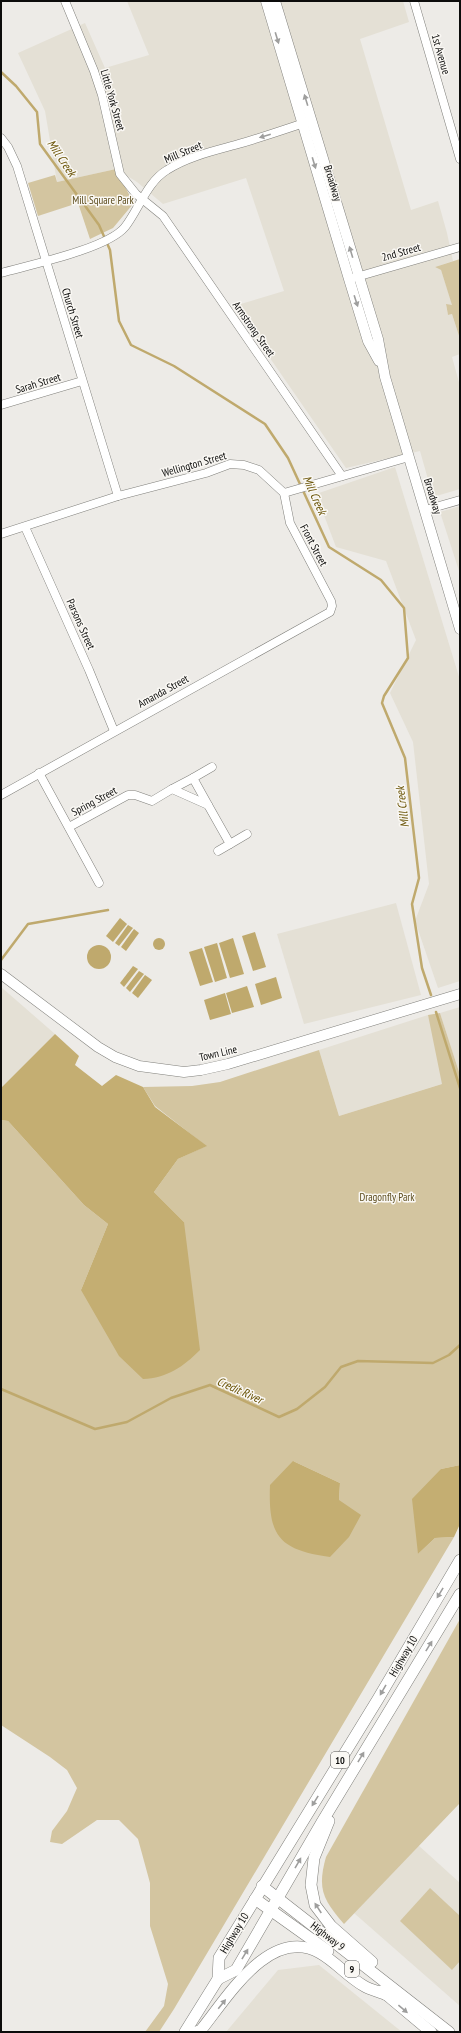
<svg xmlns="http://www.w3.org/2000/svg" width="461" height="2033" viewBox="0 0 461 2033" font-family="'PT Sans Narrow',sans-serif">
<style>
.built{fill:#e4e0d5}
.green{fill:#d3c5a0;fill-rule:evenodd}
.forest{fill:#c4ae72}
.water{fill:#bfa96d}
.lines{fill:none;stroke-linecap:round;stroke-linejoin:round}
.stream{stroke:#bfa96d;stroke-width:2.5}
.minor-casing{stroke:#81807c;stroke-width:9}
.major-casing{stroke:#81807c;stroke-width:11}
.highway-casing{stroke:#81807c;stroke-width:12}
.minor{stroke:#fff;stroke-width:8}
.major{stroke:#fff;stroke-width:10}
.highway{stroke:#fff;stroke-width:11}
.oneway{fill:#9e9e9d}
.labels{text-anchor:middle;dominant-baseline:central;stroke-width:3;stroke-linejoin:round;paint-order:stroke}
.shield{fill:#faf8f4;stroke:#535351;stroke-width:1}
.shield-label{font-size:10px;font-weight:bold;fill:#0c0c0b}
.street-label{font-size:11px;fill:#0c0c0b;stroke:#faf8f4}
.park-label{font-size:11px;fill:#5d4d1e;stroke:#faf8f4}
.water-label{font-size:12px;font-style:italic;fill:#6a5407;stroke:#faf8f4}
</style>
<rect width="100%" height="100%" fill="#edebe7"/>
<!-- built -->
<g class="built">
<polygon points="127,1 403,1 409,22 360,39 411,210 438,201 447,233 453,261 435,267 441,270 453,306 446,305 448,315 452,314 460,339 460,354 452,357 460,386 460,489 433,497 420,451 346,468 234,306 284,291 246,178 163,204 137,182 116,169 57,182 45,111 18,53 85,23 105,68 149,55"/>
<polygon points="395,467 460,680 460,981 438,988 415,921 429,884 413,742 390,693 416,640 386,561 336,547 316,494"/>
<polygon points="460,506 460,574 440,512"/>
<polygon points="396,903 421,995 304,1024 277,934"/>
<polygon points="1,987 55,1034 1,1088"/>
<polygon points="460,1007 460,1075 440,1013"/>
<polygon points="428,1015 448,1082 339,1116 319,1050"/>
<polygon points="418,1845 460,1883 460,2006 354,1913"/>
<polygon points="319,1965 402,2032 226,2032 278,1970"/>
</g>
<!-- green -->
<g class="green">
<path d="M116,169C118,175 134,201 133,204L113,228L90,239L78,203L38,216L28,183L55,175L57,182Z"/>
<polygon points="460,259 460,339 452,314 448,315 446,304 452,305 441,270 435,267"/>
<path d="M440,1013L460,1075V1465L441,1469L418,1554L435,1538L454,1537L174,2009L159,2032H145L164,2006L168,1984L150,1926V1883L138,1839L119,1820H97L62,1844L50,1842L52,1831L67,1811L77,1788L67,1770L50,1757L1,1725V1120L8,1121L84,1205L108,1224L81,1290L184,1222L154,1192L178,1159L206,1146L155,1106L143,1087L192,1086L220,1082L319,1050L339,1116L442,1084L428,1015ZM293,1461L340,1483L339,1500Z"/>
<path d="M460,1619V1803L344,1924C323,1900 317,1889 326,1857Z"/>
<polygon points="430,1888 460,1916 460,1961 452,1970 400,1921"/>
</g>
<!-- forest -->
<g class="forest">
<path d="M55,1034L79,1056L75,1065L102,1086L116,1075L143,1087L155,1107L207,1146L178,1159L154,1192L184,1222L200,1350C183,1367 167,1378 143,1379L119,1356L81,1290L108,1224L84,1205L8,1121L1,1120V1088Z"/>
<path d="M293,1461L340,1483L339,1500L361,1515L349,1537L330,1557C279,1550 268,1536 270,1485Z"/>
<polygon points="460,1465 460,1524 454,1537 435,1538 418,1554 412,1499 441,1469"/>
</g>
<!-- water -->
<g class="water">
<polygon points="120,918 127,924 113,942 106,936"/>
<polygon points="128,925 133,928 119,946 115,943"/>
<polygon points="134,929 139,933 126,951 121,947"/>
<polygon points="255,932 266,967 253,971 242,936"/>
<circle cx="159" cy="944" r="6"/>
<polygon points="233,938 244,974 230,978 219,943"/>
<polygon points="217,943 227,978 215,982 204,947"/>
<circle cx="99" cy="957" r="12"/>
<polygon points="202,948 213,982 200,986 189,952"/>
<polygon points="133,966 138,969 124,987 120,983"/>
<polygon points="139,971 144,974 130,992 126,988"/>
<polygon points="145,975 152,980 138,998 132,993"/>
<polygon points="276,977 282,998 261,1005 255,984"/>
<polygon points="247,986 254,1007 232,1013 226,993"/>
<polygon points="225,993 231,1014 210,1020 204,1000"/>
</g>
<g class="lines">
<!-- stream -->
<g class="stream">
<polyline points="1,72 16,86 37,112 40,144 99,225 110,250 119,321 131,345 174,366 265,424 288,458 329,547 381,580 404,608 408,658 384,696 382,703 405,758 419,878 412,904 422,968 431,995"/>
<polyline points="1,960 28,924 108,910"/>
<polyline points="436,1012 460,1088"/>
<polyline points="1,1389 95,1429 127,1422 171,1398 210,1385 279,1417 297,1409 325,1387 341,1367 358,1361 433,1363 449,1355 460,1345"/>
</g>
<defs>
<g id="minor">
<polyline points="65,1 94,71 102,95 120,174 136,194 163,216 342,476"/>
<polyline points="414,1 460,159"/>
<polyline points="1,138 8,147 17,166 118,496"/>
<path d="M1,273C29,265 107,249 125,227C139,209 147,182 167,170C187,157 213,151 235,145C260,138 283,130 307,122"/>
<polyline points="353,278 460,247"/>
<polyline points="1,405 82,381"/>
<polyline points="425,510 460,500"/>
<polyline points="25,527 89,670 114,731"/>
<polyline points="1,534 118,496 206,473 230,464 244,465 259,470 284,493 409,457"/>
<polyline points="39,773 99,883"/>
<polyline points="193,778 212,767"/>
<polyline points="172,789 193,778 208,805"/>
<polyline points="1,795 330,612 332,606 331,601 290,523 284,493"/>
<polyline points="69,827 128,795 135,795 152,801 172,789 208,805 230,844 218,851"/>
<polyline points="230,844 247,834"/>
</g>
<g id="major">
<polyline points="266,1 349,279 368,341 379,361"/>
<polyline points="275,1 378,339 385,377 460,629"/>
<polyline points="1,974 98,1047 115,1057 139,1066 184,1072 201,1070 228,1064 460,994"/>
</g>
<g id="highway">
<polyline points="329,1821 314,1858 311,1885 315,1905 331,1926 372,1962"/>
<polyline points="262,1886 449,2032"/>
<polyline points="255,1899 328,1951"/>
<polyline points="218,1979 236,1970 322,1822 460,1594"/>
<polyline points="382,1991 431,2032"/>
<polyline points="185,2032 218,1979 219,1958 378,1699 460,1560"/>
<path d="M196,2032L201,2030C227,1998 270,1925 320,1953C336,1962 348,1977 364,1986C371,1990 380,1992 387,1995"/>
</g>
</defs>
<!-- minor casing -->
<use href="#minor" class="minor-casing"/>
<!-- major casing -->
<use href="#major" class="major-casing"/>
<!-- highway casing -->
<use href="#highway" class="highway-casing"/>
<!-- minor -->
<use href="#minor" class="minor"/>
<!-- major -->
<use href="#major" class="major"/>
<!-- highway -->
<use href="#highway" class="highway"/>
</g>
<!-- one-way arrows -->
<defs><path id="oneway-solid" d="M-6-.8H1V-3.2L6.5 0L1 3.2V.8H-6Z"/></defs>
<g class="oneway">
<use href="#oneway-solid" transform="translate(277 38) rotate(73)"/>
<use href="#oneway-solid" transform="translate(306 100) rotate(-107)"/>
<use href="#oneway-solid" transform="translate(265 136) rotate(164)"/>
<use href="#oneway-solid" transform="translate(314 163) rotate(73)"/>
<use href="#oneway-solid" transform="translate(351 252) rotate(-107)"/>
<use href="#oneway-solid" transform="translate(356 301) rotate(72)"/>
<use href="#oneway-solid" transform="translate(440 1593) rotate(121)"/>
<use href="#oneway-solid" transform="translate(429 1646) rotate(-58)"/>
<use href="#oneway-solid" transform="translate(383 1690) rotate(120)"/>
<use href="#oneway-solid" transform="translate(361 1757) rotate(-59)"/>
<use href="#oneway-solid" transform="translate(315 1801) rotate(122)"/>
<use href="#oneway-solid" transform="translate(298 1863) rotate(-60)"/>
<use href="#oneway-solid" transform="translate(318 1908) rotate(-123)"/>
<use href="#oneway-solid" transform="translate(245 1954) rotate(-59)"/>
<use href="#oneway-solid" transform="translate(222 2004) rotate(-51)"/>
<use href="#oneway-solid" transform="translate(403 2009) rotate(40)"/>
</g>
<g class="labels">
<!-- shield labels -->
<g class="shield">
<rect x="331" y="1752" width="18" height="16" rx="3"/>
<rect x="345" y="1961" width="14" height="16" rx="3"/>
</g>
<g class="shield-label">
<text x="340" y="1760">10</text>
<text x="352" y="1969">9</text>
</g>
<!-- street labels -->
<g class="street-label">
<text transform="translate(441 54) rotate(74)">1st Avenue</text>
<text transform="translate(113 100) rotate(74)">Little York Street</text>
<text transform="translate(183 152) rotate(-23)">Mill Street</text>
<text transform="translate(333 183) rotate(73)">Broadway</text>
<text transform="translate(401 252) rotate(-16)">2nd Street</text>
<text transform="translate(73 313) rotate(73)">Church Street</text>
<text transform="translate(254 329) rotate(55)">Armstrong Street</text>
<text transform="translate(38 383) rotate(-17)">Sarah Street</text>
<text transform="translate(194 464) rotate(-16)">Wellington Street</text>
<text transform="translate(433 496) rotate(73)">Broadway</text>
<text transform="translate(314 545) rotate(62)">Front Street</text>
<text transform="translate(81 624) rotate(66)">Parsons Street</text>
<text transform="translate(163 691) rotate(-29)">Amanda Street</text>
<text transform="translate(94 801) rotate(-28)">Spring Street</text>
<text transform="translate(218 1053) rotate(-13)">Town Line</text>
<text transform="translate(403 1656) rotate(-60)">Highway 10</text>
<text transform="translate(234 1933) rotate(-59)">Highway 10</text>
<text transform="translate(328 1936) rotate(38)">Highway 9</text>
</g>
<!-- park labels -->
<g class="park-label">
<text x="103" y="200">Mill Square Park</text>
<text x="387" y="1197">Dragonfly Park</text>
</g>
<!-- water labels -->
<g class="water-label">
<text transform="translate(62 158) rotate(56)">Mill Creek</text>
<text transform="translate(315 495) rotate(66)">Mill Creek</text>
<text transform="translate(402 807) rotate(-97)">Mill Creek</text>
<text transform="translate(240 1390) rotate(24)">Credit River</text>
</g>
</g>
<!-- border -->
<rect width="461" height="2033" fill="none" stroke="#0c0c0b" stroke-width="4"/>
</svg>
